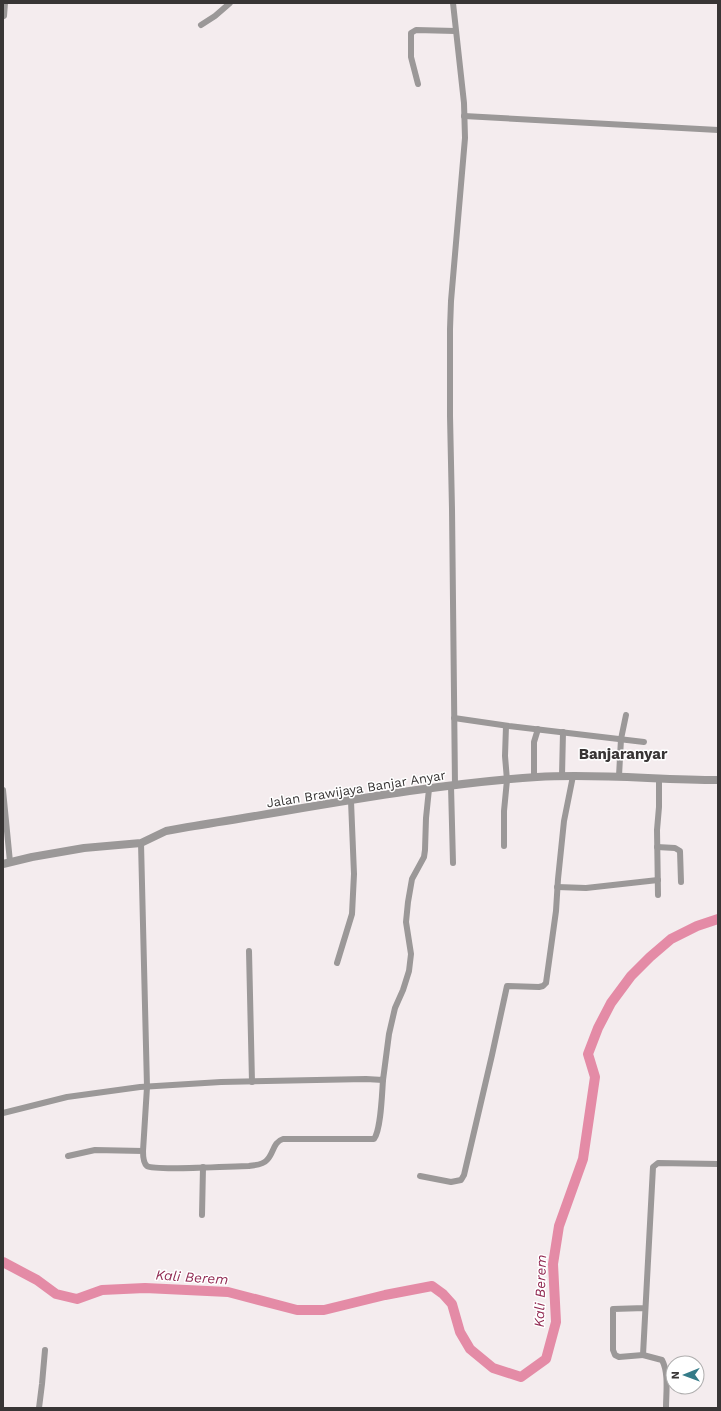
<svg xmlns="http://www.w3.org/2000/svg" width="721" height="1411" viewBox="0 0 721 1411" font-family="'Work Sans',sans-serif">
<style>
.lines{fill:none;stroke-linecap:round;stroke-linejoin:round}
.river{stroke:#e48ba6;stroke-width:10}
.minor{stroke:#9b9898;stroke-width:6}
.tertiary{stroke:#9b9898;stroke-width:8}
.labels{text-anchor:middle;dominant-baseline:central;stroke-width:3;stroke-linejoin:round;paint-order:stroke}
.street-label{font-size:13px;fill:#383535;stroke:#fff}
.water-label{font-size:14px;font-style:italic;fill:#912a52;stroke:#fff}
.quarter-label{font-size:15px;font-weight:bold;fill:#383535;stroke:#fff}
</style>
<rect width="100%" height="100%" fill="#f4ecee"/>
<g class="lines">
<!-- river -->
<polyline class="river" points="3,1262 37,1280 56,1294 77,1299 102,1290 145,1288 228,1292 297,1310 324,1310 385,1295 432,1286 443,1294 452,1304 460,1332 470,1349 493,1368 521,1377 546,1359 556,1322 553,1264 559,1226 583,1159 595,1077 588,1054 598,1028 611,1003 631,976 650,957 671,939 697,926 718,919"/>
<!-- minor -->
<g class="minor">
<polyline points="453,3 464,103 465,138 451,301 450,329 450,416 452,509 455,786"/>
<polyline points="3,15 4,16 5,3"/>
<polyline points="201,25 215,16 230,3"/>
<polyline points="418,84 411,57 411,33 416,30 455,31"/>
<polyline points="464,116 718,130"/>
<polyline points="454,718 509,726 644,742"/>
<polyline points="562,776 563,732"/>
<polyline points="619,776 621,739 626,715"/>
<polyline points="534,777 534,742 538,729"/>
<polyline points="451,786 453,863"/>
<polyline points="3,790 10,862"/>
<polyline points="141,843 147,1087 143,1151"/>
<polyline points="504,846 504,811 507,780 505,756 506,726"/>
<polyline points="657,847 675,848 680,851 681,882"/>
<polyline points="557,887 586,888 658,880"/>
<polyline points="658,895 657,830 659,807 659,779"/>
<polyline points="249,951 252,1082"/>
<polyline points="337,963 352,914 354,874 351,801"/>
<polyline points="3,1113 67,1097 140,1087 221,1082 366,1079 383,1080 389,1034 395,1008 403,990 409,971 411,954 406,922 408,902 412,879 424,857 425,850 426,818 429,789"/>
<path d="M68,1156L95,1150L143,1151C143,1156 143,1163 147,1166C155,1171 234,1166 249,1166C255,1165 263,1165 267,1160C274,1153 273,1142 283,1139H374C381,1130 382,1093 383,1080"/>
<polyline points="420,1176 451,1182 461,1180 464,1175 492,1055 507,986 539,987 543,986 546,983 556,911 558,879 564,821 573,776"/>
<polyline points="202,1215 203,1167"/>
<polyline points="645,1308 613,1309 613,1350 615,1355 619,1357 643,1355 653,1167 658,1163 718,1164"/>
<path d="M643,1355L662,1360C669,1373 666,1393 666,1408"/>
<polyline points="39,1408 42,1384 45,1350"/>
</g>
<!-- tertiary -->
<path class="tertiary" d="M3,864L32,857L84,848L141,843L166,831L188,827C304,809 420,785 537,777C597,773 658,780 718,780"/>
</g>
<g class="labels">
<!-- street labels -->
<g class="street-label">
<text transform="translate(356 789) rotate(-9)">Jalan Brawijaya Banjar Anyar</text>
</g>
<!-- water labels -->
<g class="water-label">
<text transform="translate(192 1277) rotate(4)">Kali Berem</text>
<text transform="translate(540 1291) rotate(-88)">Kali Berem</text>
</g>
<!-- quarter labels -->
<g class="quarter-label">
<text x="623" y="754">Banjaranyar</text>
</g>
</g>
<!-- border -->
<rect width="721" height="1411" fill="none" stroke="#383535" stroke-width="8"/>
<!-- north arrow -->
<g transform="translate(685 1375) rotate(269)"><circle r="19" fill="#ffffff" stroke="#afaeae"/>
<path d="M0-3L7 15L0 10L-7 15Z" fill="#357b88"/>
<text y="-6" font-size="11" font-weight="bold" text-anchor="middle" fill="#383535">N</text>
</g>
</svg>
